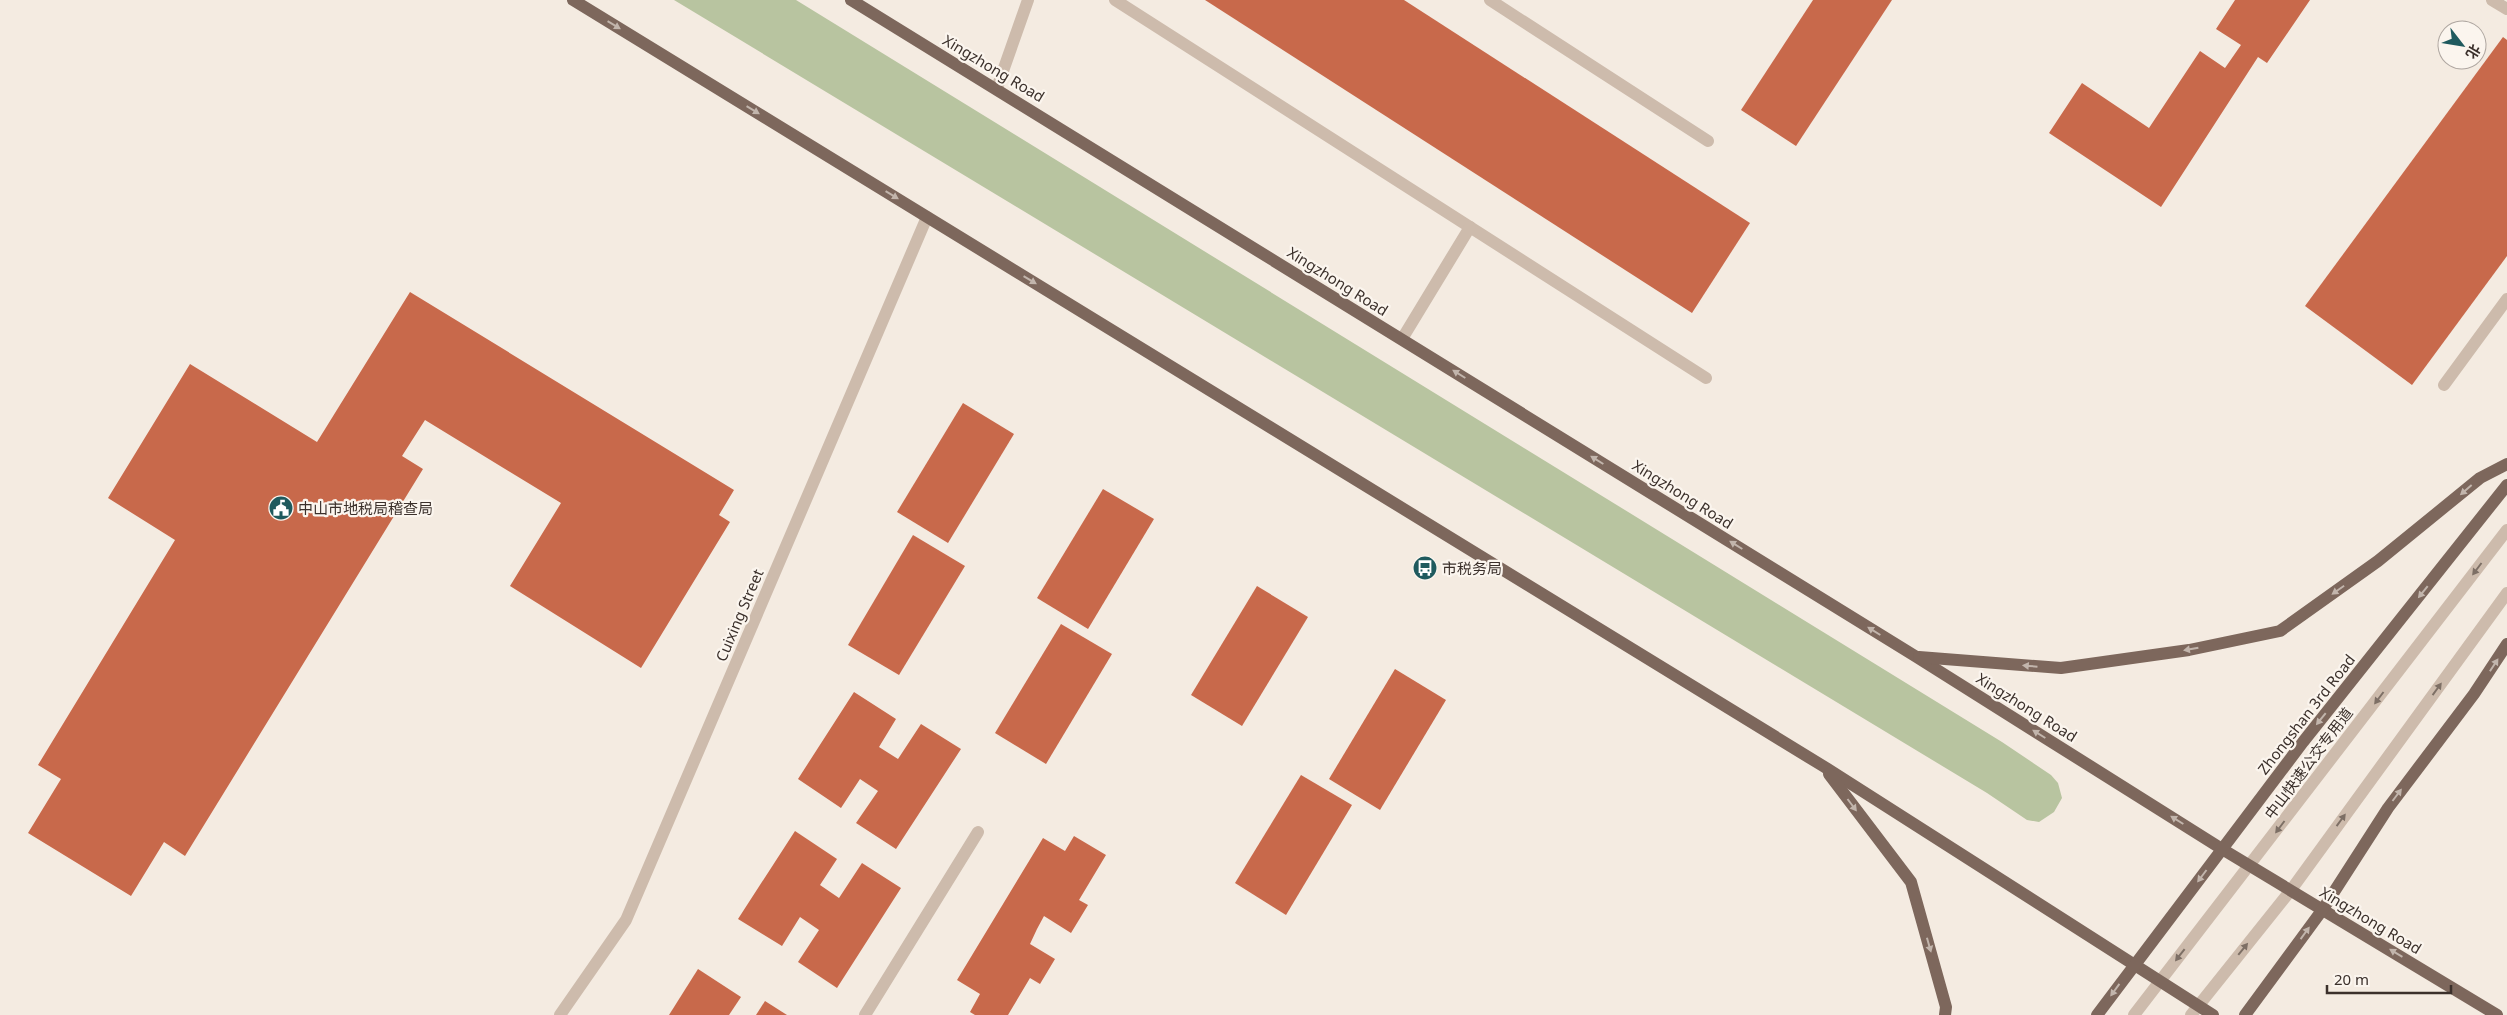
<svg xmlns="http://www.w3.org/2000/svg" width="2507" height="1015" viewBox="0 0 2507 1015" font-family="'Noto Sans','Noto Sans SC',sans-serif">
<style>
.green{fill:#b8c4a0}
.building{fill:#c8694b}
.lines{fill:none;stroke-linecap:round;stroke-linejoin:round}
.minor{stroke:#cdbbac;stroke-width:12}
.major{stroke:#7d675c;stroke-width:12}
.oneway{fill:#c2b5ac}
.oneway2{fill:#7d6f65}
.labels{text-anchor:middle;dominant-baseline:central;stroke-width:4.5;stroke-linejoin:round;paint-order:stroke}
.street-label{font-size:15px;fill:#3b302b;stroke:#fbf5ee}
.poi-label{font-size:15px;fill:#3b302b;stroke:#fbf5ee;text-anchor:start}
</style>
<rect width="100%" height="100%" fill="#f4ebe1"/>
<!-- green -->
<polygon class="green" points="674,0 796,0 2002,742 2051,775 2058,783 2062,798 2054,812 2039,822 2027,820 1987,793"/>
<!-- building -->
<g class="building">
<polygon points="1205,0 1404,0 1750,223 1692,313"/>
<polygon points="1813,0 1892,0 1796,146 1741,110"/>
<polygon points="2235,0 2310,0 2267,63 2258,57 2161,207 2049,133 2082,83 2149,128 2200,51 2225,68 2241,45 2216,29"/>
<polygon points="2503,37 2507,40 2507,256 2412,385 2305,306"/>
<polygon points="410,292 734,490 719,515 730,522 641,668 510,586 561,503 425,420 402,456 423,469 185,856 164,842 131,896 28,833 61,779 38,765 175,540 108,498 190,364 317,442"/>
<polygon points="963,403 1014,434 948,543 897,512"/>
<polygon points="1103,489 1154,519 1088,629 1037,598"/>
<polygon points="913,535 965,566 899,675 848,645"/>
<polygon points="1257,586 1308,617 1242,726 1191,695"/>
<polygon points="1061,624 1112,654 1046,764 995,733"/>
<polygon points="1395,669 1446,700 1380,810 1329,779"/>
<polygon points="854,692 896,719 879,747 898,759 921,724 961,749 896,849 856,823 878,791 860,779 841,808 798,779"/>
<polygon points="1301,775 1352,805 1286,915 1235,883"/>
<polygon points="795,831 837,859 820,885 839,898 862,863 901,888 837,988 798,962 819,930 800,917 782,946 738,919"/>
<polygon points="1074,836 1106,855 1079,900 1088,905 1071,933 1044,916 1037,929 1030,944 1055,959 1040,984 1030,978 1008,1015 975,1015 970,1012 980,994 957,980 1043,838 1065,851"/>
<polygon points="698,969 741,997 729,1015 669,1015"/>
<polygon points="765,1001 787,1015 756,1015"/>
</g>
<g class="lines">
<!-- minor -->
<g class="minor">
<polyline points="1115,0 1706,378"/>
<polyline points="1490,0 1708,141"/>
<polyline points="2492,0 2507,9"/>
<polyline points="997,88 1028,0"/>
<polyline points="1402,339 1470,227"/>
<polyline points="2444,385 2507,299"/>
<polyline points="560,1015 626,920 927,217"/>
<polyline points="865,1015 978,832"/>
<polyline points="2134,1015 2507,530"/>
<polyline points="2191,1015 2291,890 2507,593"/>
</g>
<!-- major -->
<g class="major">
<polyline points="573,0 1823,766 2213,1015"/>
<polyline points="851,0 1915,656 2222,849 2497,1015"/>
<polyline points="1919,657 2061,668 2189,650 2280,631 2378,561 2480,478 2507,464"/>
<polyline points="1829,774 1911,882 1946,1007 1945,1015"/>
<polyline points="2097,1015 2303,742 2507,485"/>
<polyline points="2245,1015 2323,909 2388,808 2474,694 2507,644"/>
</g>
</g>
<!-- one-way arrows -->
<defs><path id="oneway-solid" d="M-6-.8H1V-3.2L6.5 0L1 3.2V.8H-6Z" transform="scale(1.25)"/></defs>
<g class="oneway">
<use href="#oneway-solid" transform="translate(614 25) rotate(31)"/>
<use href="#oneway-solid" transform="translate(753 110) rotate(31)"/>
<use href="#oneway-solid" transform="translate(892 195) rotate(31)"/>
<use href="#oneway-solid" transform="translate(1030 280) rotate(31)"/>
<use href="#oneway-solid" transform="translate(1459 374) rotate(-148)"/>
<use href="#oneway-solid" transform="translate(1597 460) rotate(-148)"/>
<use href="#oneway-solid" transform="translate(2466 490) rotate(139)"/>
<use href="#oneway-solid" transform="translate(1736 545) rotate(-148)"/>
<use href="#oneway-solid" transform="translate(2338 590) rotate(145)"/>
<use href="#oneway-solid" transform="translate(2423 592) rotate(129)"/>
<use href="#oneway-solid" transform="translate(1874 631) rotate(-148)"/>
<use href="#oneway-solid" transform="translate(2191 649) rotate(170)"/>
<use href="#oneway-solid" transform="translate(2494 665) rotate(-57)"/>
<use href="#oneway-solid" transform="translate(2030 666) rotate(-175)"/>
<use href="#oneway-solid" transform="translate(2321 719) rotate(129)"/>
<use href="#oneway-solid" transform="translate(2039 734) rotate(-148)"/>
<use href="#oneway-solid" transform="translate(2397 795) rotate(-53)"/>
<use href="#oneway-solid" transform="translate(1852 805) rotate(53)"/>
<use href="#oneway-solid" transform="translate(2177 820) rotate(-148)"/>
<use href="#oneway-solid" transform="translate(2202 876) rotate(127)"/>
<use href="#oneway-solid" transform="translate(2305 933) rotate(-54)"/>
<use href="#oneway-solid" transform="translate(1929 945) rotate(74)"/>
<use href="#oneway-solid" transform="translate(2396 953) rotate(-149)"/>
<use href="#oneway-solid" transform="translate(2115 990) rotate(126)"/>
</g>
<g class="oneway2">
<use href="#oneway-solid" transform="translate(2477 569) rotate(127)"/>
<use href="#oneway-solid" transform="translate(2437 689) rotate(-54)"/>
<use href="#oneway-solid" transform="translate(2379 698) rotate(127)"/>
<use href="#oneway-solid" transform="translate(2341 820) rotate(-54)"/>
<use href="#oneway-solid" transform="translate(2280 827) rotate(127)"/>
<use href="#oneway-solid" transform="translate(2243 949) rotate(-51)"/>
<use href="#oneway-solid" transform="translate(2180 955) rotate(128)"/>
</g>
<!-- icons -->
<defs>
<symbol id="civic-disc" viewBox="-11 -11 22 22"><circle r="9.5" fill="#1f5a5e" stroke="#fbf5ee"/><path d="M-.6-6.5H3V-4.5H.6V-3L4-1V1h2V6H-6V1h2V-1L-.6-3ZM-1.2 2.5V6h2.4V2.5Z" fill="#fff"/></symbol>
<symbol id="bus-disc" viewBox="-11 -11 22 22"><circle r="9.5" fill="#1f5a5e" stroke="#fbf5ee"/><path d="M-5-6H5V4H4V6H2V4H-2V6H-4V4H-5ZM-3.5-4V0h7V-4ZM-3.5 1.2v1.5H-2V1.2ZM2 1.2v1.5H3.5V1.2Z" fill="#fff"/></symbol>
</defs>
<g fill-rule="evenodd">
<use href="#civic-disc" x="267" y="494" width="28" height="28"/>
<use href="#bus-disc" x="1411" y="554" width="28" height="28"/>
</g>
<g class="labels">
<!-- street labels -->
<g class="street-label">
<text transform="translate(994 68) rotate(31)">Xingzhong Road</text>
<text transform="translate(1338 281) rotate(32)">Xingzhong Road</text>
<text transform="translate(1683 494) rotate(32)">Xingzhong Road</text>
<text transform="translate(739 615) rotate(-67)">Cuixing Street</text>
<text transform="translate(2027 707) rotate(32)">Xingzhong Road</text>
<text transform="translate(2306 714) rotate(-52)">Zhongshan 3rd Road</text>
<text transform="translate(2308 763) rotate(-53)">中山快速公交专用道</text>
<text transform="translate(2371 920) rotate(31)">Xingzhong Road</text>
</g>
<!-- poi labels -->
<g class="poi-label">
<text x="298" y="508">中山市地税局稽查局</text>
<text x="1442" y="568">市税务局</text>
</g>
</g>
<!-- north arrow -->
<g transform="translate(2462 45) rotate(121)"><circle r="24" fill="#fbf5ee" stroke="#aea6a0"/>
<path d="M0-4L9 19L0 12L-9 19Z" fill="#1f5a5e"/>
<text y="-8" font-size="14" font-weight="bold" text-anchor="middle" fill="#3b302b">北</text>
</g>
<!-- scale -->
<path d="M2327 985v8h124v-8" fill="none" stroke="#3b302b" stroke-width="2.5"/>
<text x="2334" y="985" font-size="15" fill="#3b302b" stroke="#fbf5ee" stroke-width="4" paint-order="stroke">20 m</text>
</svg>
